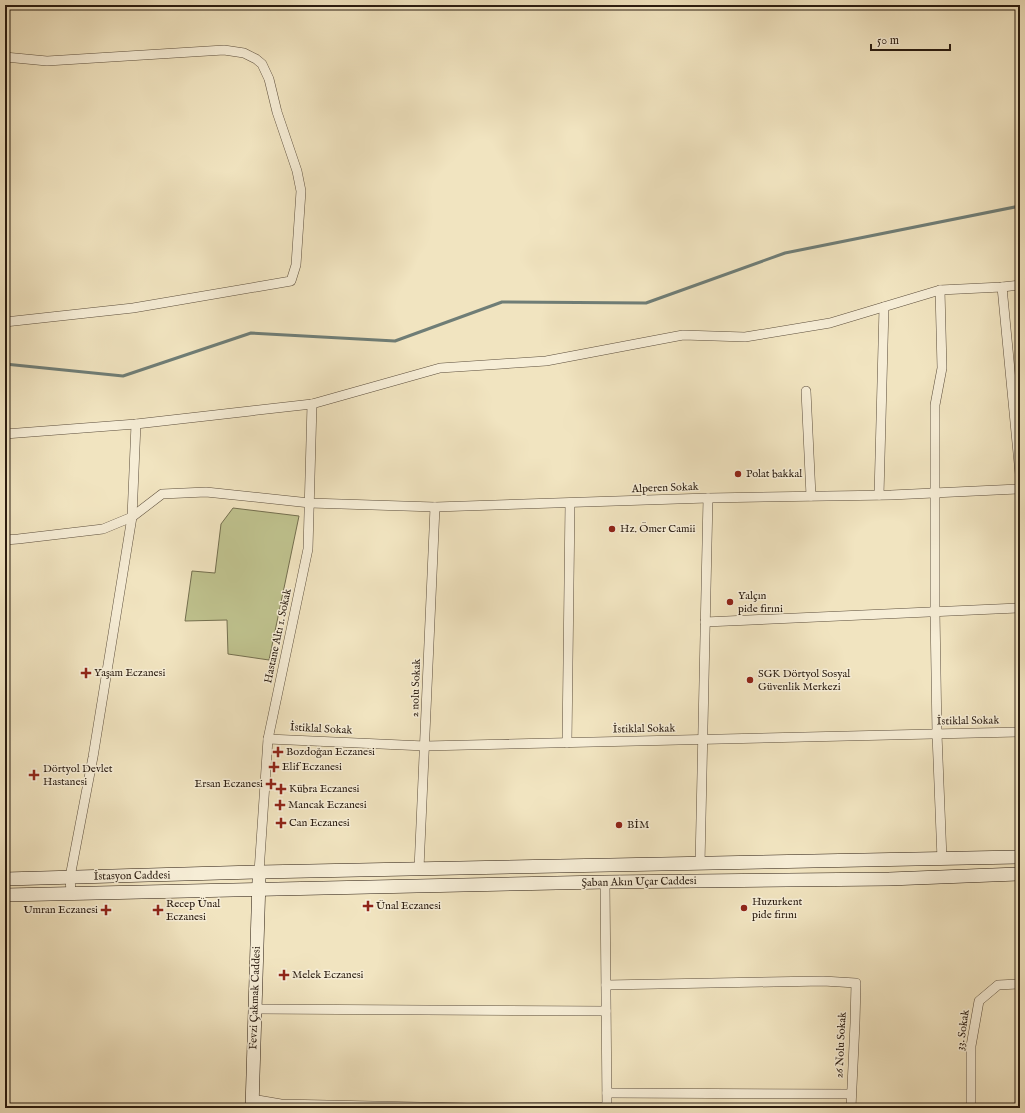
<svg xmlns="http://www.w3.org/2000/svg" width="1025" height="1113" viewBox="0 0 1025 1113" font-family="'IM FELL English',serif">
<style>
.green{fill:#bfc28e;stroke:#746f4f}
.lines{fill:none;stroke-linecap:round;stroke-linejoin:round}
.stream{stroke:#6f7d76;stroke-width:3}
.street-casing{stroke:#5c4e3c;stroke-width:10}
.secondary-casing{stroke:#2a1c10;stroke-width:14}
.street{stroke:#f6edd6;stroke-width:9}
.secondary{stroke:#f6edd6;stroke-width:13}
.poi-dot{fill:#8f2418;stroke:#f6edd6;stroke-width:1.5}
.labels{text-anchor:middle;dominant-baseline:central;stroke-width:3;stroke-linejoin:round;paint-order:stroke}
.poi-label{font-size:11px;fill:#2a1c10;stroke:#f6edd6;text-anchor:start}
.street-label{font-size:11px;fill:#2a1c10;stroke:#f6edd6}
</style>
<rect width="100%" height="100%" fill="#f1e4c0"/>
<filter id="stains"><feTurbulence type="fractalNoise" baseFrequency=".005" numOctaves="4"/><feColorMatrix values="0 0 0 0 .2 0 0 0 0 .09 0 0 0 0 .02 0 0 0 .5 -.17"/></filter>
<radialGradient id="worn" r=".72"><stop offset=".6" stop-color="#630" stop-opacity="0"/><stop offset="1" stop-color="#630" stop-opacity=".3"/></radialGradient>
<!-- green -->
<polygon class="green" points="233,508 299,516 269,660 228,654 227,620 185,621 192,571 215,573 221,524"/>
<g class="lines">
<!-- stream -->
<polyline class="stream" points="5,364 123,376 251,333 395,341 502,302 646,303 785,253 1020,206"/>
<defs>
<g id="street">
<polyline points="5,57 47,61 224,50 244,53 256,59 262,64 269,79 277,112 297,171 301,191 296,265 291,281 133,308 5,322"/>
<polyline points="1002,287 1020,474"/>
<polyline points="940,290 942,368 935,405 935,612 937,734 942,859"/>
<polyline points="806,391 811,496"/>
<polyline points="5,434 136,424 312,404 440,368 546,361 683,335 745,337 830,323 940,290 1002,287 1020,285"/>
<polyline points="879,495 884,307"/>
<polyline points="5,540 18,539 103,529 132,517 162,494 206,492 310,503 435,507 708,498 891,495 1020,489"/>
<polyline points="705,622 1020,608"/>
<polyline points="268,739 425,746 1020,732"/>
<polyline points="567,743 570,503"/>
<polyline points="700,864 708,498"/>
<polyline points="419,869 435,507"/>
<polyline points="259,872 268,739 308,549 312,404"/>
<polyline points="605,882 607,1108"/>
<polyline points="71,893 70,877 93,757 132,517 136,424"/>
<polyline points="606,985 823,981 856,983 855,1023 851,1108"/>
<polyline points="255,1009 606,1011"/>
<polyline points="607,1093 851,1094"/>
<polyline points="252,1099 281,1104 467,1108 607,1107"/>
<polyline points="971,1108 971,1046 979,1001 998,985 1020,984"/>
</g>
<g id="secondary">
<polyline points="5,879 259,872 1020,857"/>
<polyline points="5,895 605,882 889,879 1020,874"/>
<polyline points="252,1108 259,880"/>
</g>
</defs>
<!-- street casing -->
<use href="#street" class="street-casing"/>
<!-- secondary casing -->
<use href="#secondary" class="secondary-casing"/>
<!-- street -->
<use href="#street" class="street"/>
<!-- secondary -->
<use href="#secondary" class="secondary"/>
</g>
<!-- markers -->
<g class="poi-dot">
<circle cx="738" cy="474" r="4"/>
<circle cx="612" cy="529" r="4"/>
<circle cx="730" cy="602" r="4"/>
<path d="M84 667h4v4h4v4h-4v4h-4v-4h-4v-4h4z"/>
<circle cx="750" cy="680" r="4"/>
<path d="M276 746h4v4h4v4h-4v4h-4v-4h-4v-4h4z"/>
<path d="M272 761h4v4h4v4h-4v4h-4v-4h-4v-4h4z"/>
<path d="M32 769h4v4h4v4h-4v4h-4v-4h-4v-4h4z"/>
<path d="M269 778h4v4h4v4h-4v4h-4v-4h-4v-4h4z"/>
<path d="M279 783h4v4h4v4h-4v4h-4v-4h-4v-4h4z"/>
<path d="M278 799h4v4h4v4h-4v4h-4v-4h-4v-4h4z"/>
<path d="M279 817h4v4h4v4h-4v4h-4v-4h-4v-4h4z"/>
<circle cx="619" cy="825" r="4"/>
<path d="M366 900h4v4h4v4h-4v4h-4v-4h-4v-4h4z"/>
<circle cx="744" cy="908" r="4"/>
<path d="M104 904h4v4h4v4h-4v4h-4v-4h-4v-4h4z"/>
<path d="M156 904h4v4h4v4h-4v4h-4v-4h-4v-4h4z"/>
<path d="M282 969h4v4h4v4h-4v4h-4v-4h-4v-4h4z"/>
</g>
<g class="labels">
<!-- poi labels -->
<g class="poi-label">
<text x="746" y="474">Polat bakkal</text>
<text x="620" y="529">Hz. Ömer Camii</text>
<text x="738" y="596">Yalçın<tspan x="738" dy="13">pide fırıni</tspan></text>
<text x="94" y="673">Yaşam Eczanesi</text>
<text x="758" y="674">SGK Dörtyol Sosyal<tspan x="758" dy="13">Güvenlik Merkezi</tspan></text>
<text x="286" y="752">Bozdoğan Eczanesi</text>
<text x="282" y="767">Elif Eczanesi</text>
<text x="43" y="769">Dörtyol Devlet<tspan x="43" dy="13">Hastanesi</tspan></text>
<text x="263" y="784" text-anchor="end">Ersan Eczanesi</text>
<text x="289" y="789">Kübra Eczanesi</text>
<text x="288" y="805">Mancak Eczanesi</text>
<text x="289" y="823">Can Eczanesi</text>
<text x="627" y="825">BİM</text>
<text x="752" y="902">Huzurkent<tspan x="752" dy="13">pide fırını</tspan></text>
<text x="166" y="904">Recep Ünal<tspan x="166" dy="13">Eczanesi</tspan></text>
<text x="376" y="906">Ünal Eczanesi</text>
<text x="98" y="910" text-anchor="end">Umran Eczanesi</text>
<text x="292" y="975">Melek Eczanesi</text>
</g>
<!-- street labels -->
<g class="street-label">
<text transform="translate(665 488) rotate(-2)">Alperen Sokak</text>
<text transform="translate(278 636) rotate(-78)">Hastane Altı 1. Sokak</text>
<text transform="translate(416 688) rotate(-88)">2 nolu Sokak</text>
<text transform="translate(968 721) rotate(-1)">İstiklal Sokak</text>
<text transform="translate(321 729) rotate(3)">İstiklal Sokak</text>
<text transform="translate(644 729) rotate(-1)">İstiklal Sokak</text>
<text transform="translate(132 876) rotate(-1)">İstasyon Caddesi</text>
<text transform="translate(639 882) rotate(-1)">Şaban Akın Uçar Caddesi</text>
<text transform="translate(255 998) rotate(-88)">Fevzi Çakmak Caddesi</text>
<text transform="translate(963 1030) rotate(-82)">33. Sokak</text>
<text transform="translate(841 1045) rotate(-87)">26 Nolu Sokak</text>
</g>
</g>
<!-- margin -->
<rect width="1025" height="1113" fill="none" stroke="#f1e4c0" stroke-width="20"/>
<rect x="6" y="6" width="1013" height="1101" fill="none" stroke="#2a1c10" stroke-width="2"/>
<rect x="10" y="10" width="1005" height="1093" fill="none" stroke="#2a1c10"/>
<!-- scale -->
<path d="M871 44v6h79v-6" fill="none" stroke="#2a1c10" stroke-width="2"/>
<text x="877" y="44" font-size="12" fill="#2a1c10" stroke="#f6edd6" stroke-width="3" paint-order="stroke">50 m</text>
<rect width="100%" height="100%" filter="url(#stains)"/>
<rect width="100%" height="100%" fill="url(#worn)"/>
</svg>
